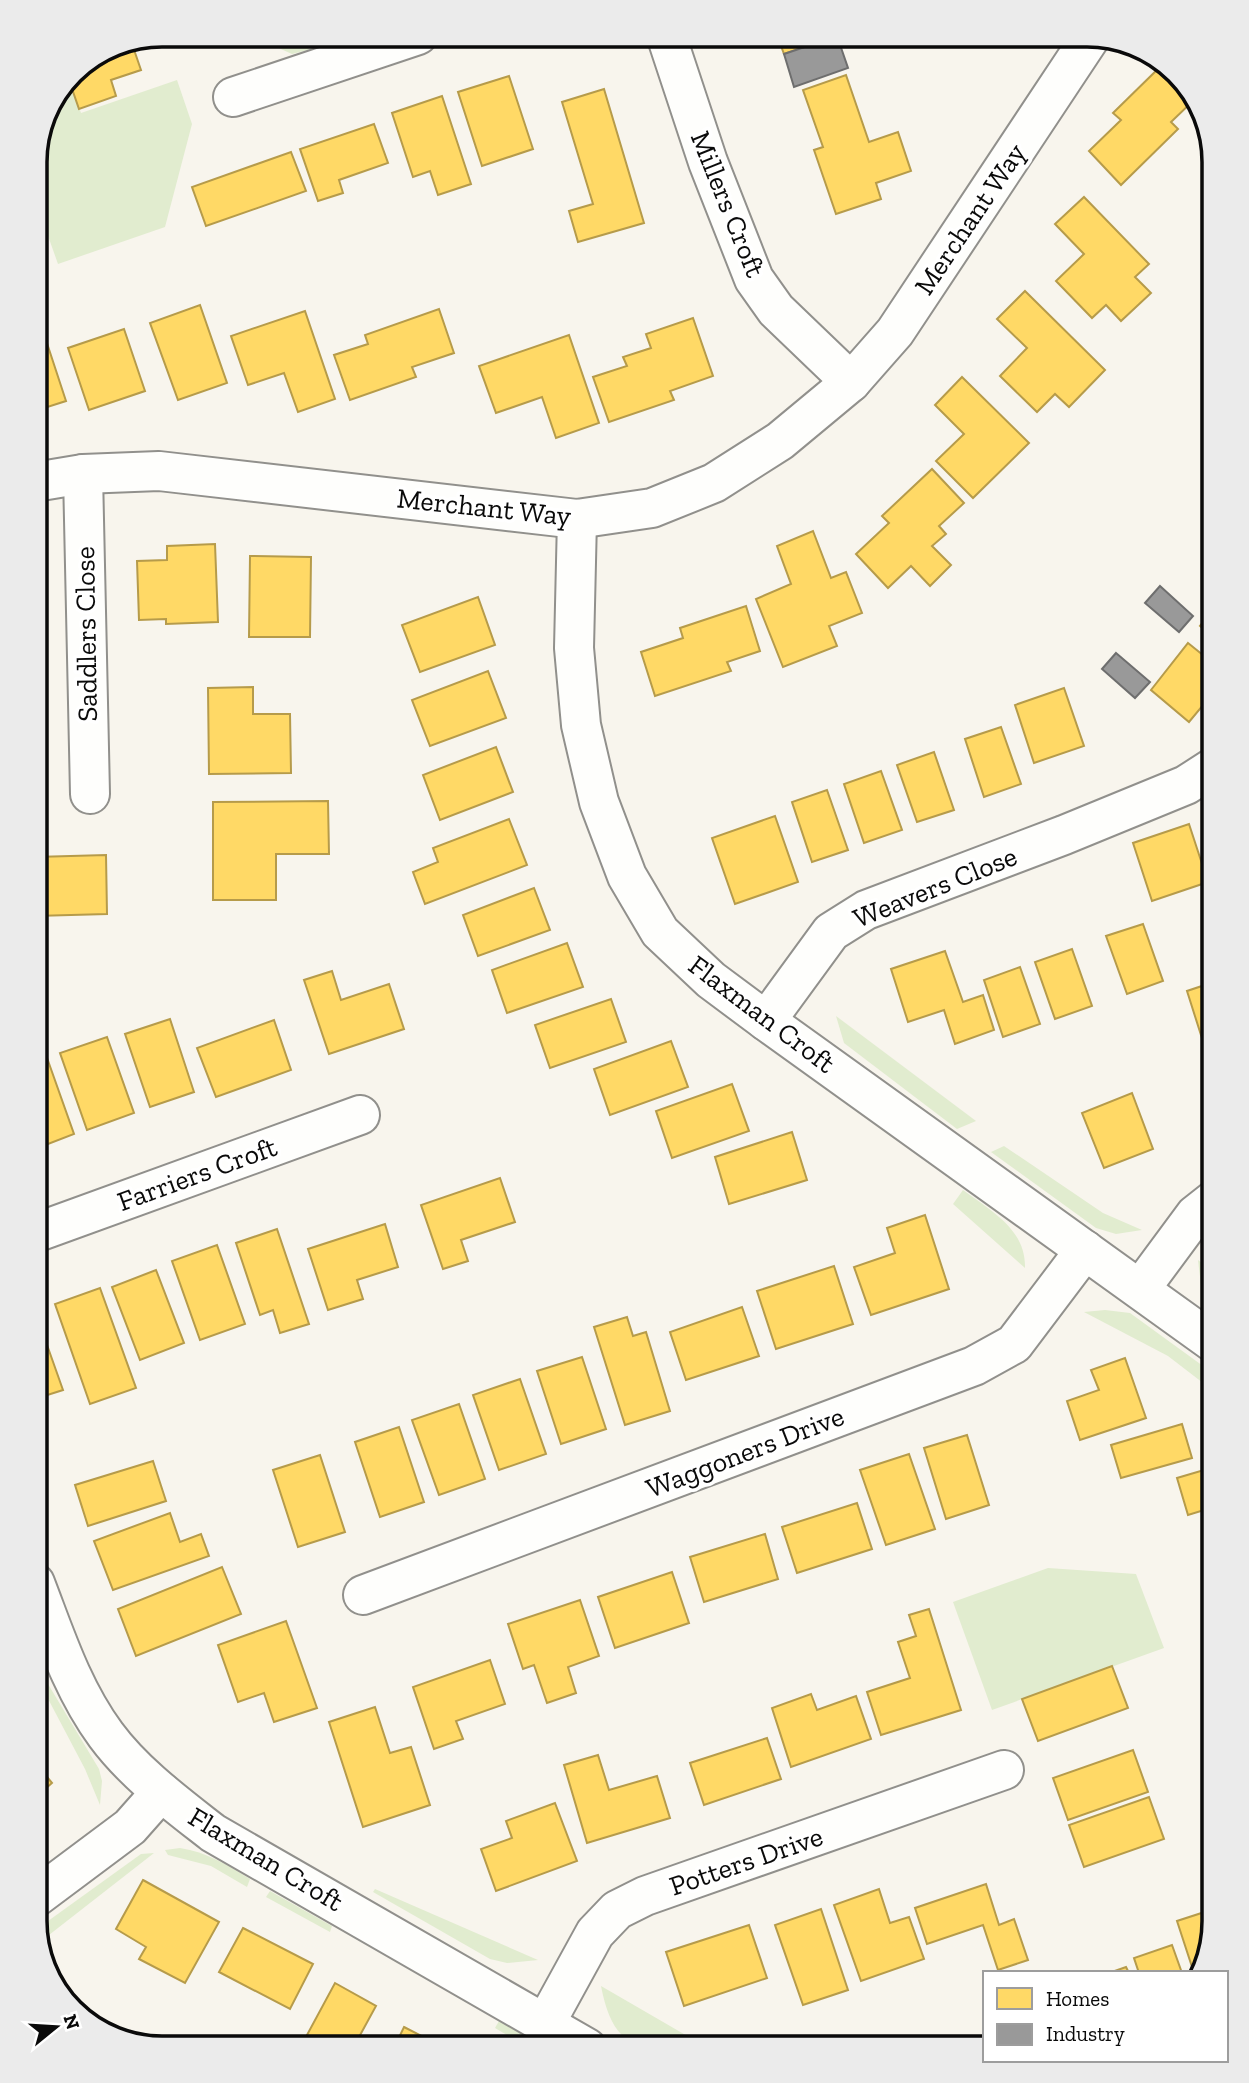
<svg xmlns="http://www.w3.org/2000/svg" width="1249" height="2083" viewBox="0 0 1249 2083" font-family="'Zilla Slab',serif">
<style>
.green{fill:#e1eccf}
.homes{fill:#ffd966;stroke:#b69b4a;stroke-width:2}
.industry{fill:#999;stroke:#6e6e6e;stroke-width:2}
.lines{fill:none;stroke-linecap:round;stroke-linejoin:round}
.street-casing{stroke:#91908c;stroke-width:42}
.street{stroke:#fefefc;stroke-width:38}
.labels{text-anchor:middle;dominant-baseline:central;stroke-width:7;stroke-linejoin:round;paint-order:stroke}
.street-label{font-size:28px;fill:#0a0a0a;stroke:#fff}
.rim{fill:none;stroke:#0a0a0a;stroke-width:3.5}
</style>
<rect width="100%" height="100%" fill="#f8f5ed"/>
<!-- green -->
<g class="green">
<polygon points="266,35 350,35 335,43 292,54 272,45"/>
<polygon points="69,80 81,113 177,80 192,124 165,227 58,264 35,199 35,155"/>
<polygon points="836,1016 976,1121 957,1129 844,1043"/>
<polygon points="1004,1146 1103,1213 1142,1230 1116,1234 1096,1228 991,1152"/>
<path d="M963,1190C991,1211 1026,1229 1025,1268L953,1204Z"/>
<polygon points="1198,1260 1214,1272 1214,1308 1201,1285"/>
<polygon points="1105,1310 1130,1313 1214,1374 1214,1383 1207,1386 1168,1356 1084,1312"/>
<polygon points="1048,1568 1136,1574 1164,1648 992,1710 953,1602"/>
<polygon points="35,1656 45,1679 99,1769 102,1781 100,1805 85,1769 35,1674"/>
<path d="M180,1848C207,1852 227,1865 250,1879L247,1887L211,1866L168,1855L165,1850Z"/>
<polygon points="154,1853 40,1942 37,1929 141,1854"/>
<polygon points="375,1889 538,1960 507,1963 490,1959 373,1892"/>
<polygon points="270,1891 332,1926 330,1932 266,1897"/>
<path d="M601,1986L708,2048C647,2048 615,2059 601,1986Z"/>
<polygon points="499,2021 545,2048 529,2048 495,2028"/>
</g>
<!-- homes -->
<g class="homes">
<polygon points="777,35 825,35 826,40 784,54"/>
<polygon points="131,41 141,70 111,80 116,96 79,109 69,80 73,72 114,45"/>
<polygon points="1163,64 1195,99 1171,122 1178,129 1121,185 1089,151 1121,120 1113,113"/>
<polygon points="846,75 869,142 898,132 911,171 876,183 881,199 836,214 814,150 823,147 803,90"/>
<polygon points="509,76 533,149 482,166 458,92"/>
<polygon points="604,89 644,223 578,242 569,211 593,204 562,102"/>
<polygon points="442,96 471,184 438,195 430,171 413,177 392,113"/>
<polygon points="374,124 388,163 339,180 343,193 318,201 300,149"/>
<polygon points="291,152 306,191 206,226 192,187"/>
<polygon points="1084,197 1149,264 1135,277 1151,293 1121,321 1106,305 1092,318 1056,281 1084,254 1055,224"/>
<polygon points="1025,291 1105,370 1069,407 1055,394 1037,412 1000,376 1027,348 997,319"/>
<polygon points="200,305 227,383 178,400 150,323"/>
<polygon points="439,309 454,353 412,367 416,377 350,400 334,355 368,344 365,335"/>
<polygon points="305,311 335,399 298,412 284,373 248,385 231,336"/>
<polygon points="693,318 713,376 670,391 674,400 609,422 593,377 627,366 623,357 651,348 646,334"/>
<polygon points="124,329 145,391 89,410 68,348"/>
<polygon points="43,331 66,401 35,411 35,333"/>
<polygon points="569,335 599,423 556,438 542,397 496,413 479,366"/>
<polygon points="962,377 1029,443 973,498 936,461 964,434 935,405"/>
<polygon points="932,469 964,503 939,526 946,534 932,546 951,565 930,586 911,566 888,588 856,554 889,523 882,516"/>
<polygon points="813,531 831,578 846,572 862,613 829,626 837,646 783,667 756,599 791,584 777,546"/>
<polygon points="215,544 218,622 166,624 166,619 139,620 137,561 167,560 167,546"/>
<polygon points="250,556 311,557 310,637 249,637"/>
<polygon points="478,597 495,645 420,672 402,625"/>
<polygon points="746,606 760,651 727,662 731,671 655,696 641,652 683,638 680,628"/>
<polygon points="1214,609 1214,638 1200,626"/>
<polygon points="1188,643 1214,664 1214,692 1189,722 1151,690"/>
<polygon points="488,671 506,718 430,746 412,700"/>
<polygon points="253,687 253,714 290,714 291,773 209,774 208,688"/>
<polygon points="1064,688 1084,746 1034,763 1015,705"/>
<polygon points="35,704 39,739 35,739"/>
<polygon points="1001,727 1021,784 984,797 965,739"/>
<polygon points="496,747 513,792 440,820 423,775"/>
<polygon points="934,752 954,810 917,822 897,765"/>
<polygon points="881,771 902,830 864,843 844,784"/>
<polygon points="827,790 848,850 812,862 792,802"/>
<polygon points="328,801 329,854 276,854 276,900 213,900 213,802"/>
<polygon points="775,816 798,882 735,904 712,838"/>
<polygon points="509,819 527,865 425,904 413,872 438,862 433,848"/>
<polygon points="1189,824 1208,882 1152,901 1133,843"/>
<polygon points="106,855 107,914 35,916 35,857"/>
<polygon points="534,888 550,930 478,956 463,915"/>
<polygon points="1143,924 1163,981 1127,994 1106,936"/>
<polygon points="567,943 583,987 507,1013 492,970"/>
<polygon points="1072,949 1092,1006 1055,1019 1035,962"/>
<polygon points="945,951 963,1002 983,995 994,1030 955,1044 944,1010 908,1022 891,969"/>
<polygon points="1020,967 1040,1024 1003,1037 984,980"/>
<polygon points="332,971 341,1000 389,984 404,1029 329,1054 304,980"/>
<polygon points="1214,982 1214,1051 1207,1054 1187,991"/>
<polygon points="611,999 626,1042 550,1068 535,1025"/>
<polygon points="170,1019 194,1092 150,1107 125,1034"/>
<polygon points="274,1020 291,1070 216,1097 197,1048"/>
<polygon points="107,1037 134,1113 87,1130 60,1053"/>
<polygon points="671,1041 688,1087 610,1115 594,1069"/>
<polygon points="46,1055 74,1134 35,1149 35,1059"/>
<polygon points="732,1084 749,1131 672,1158 656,1111"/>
<polygon points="1132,1093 1153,1149 1104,1168 1082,1113"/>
<polygon points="792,1132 807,1180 729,1204 715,1157"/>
<polygon points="500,1178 515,1222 461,1240 468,1261 443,1269 421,1205"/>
<polygon points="925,1215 949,1289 871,1315 854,1267 895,1253 887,1228"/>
<polygon points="385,1224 398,1267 357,1280 363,1299 328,1310 308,1249"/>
<polygon points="277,1229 309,1324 280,1333 273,1310 260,1315 236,1243"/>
<polygon points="217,1245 245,1324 200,1340 172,1261"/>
<polygon points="834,1266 853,1324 776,1349 757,1291"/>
<polygon points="156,1270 184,1343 140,1360 112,1287"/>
<polygon points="100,1288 136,1388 90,1404 55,1304"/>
<polygon points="742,1307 759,1356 686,1380 670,1332"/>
<polygon points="35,1311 63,1390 35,1399"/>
<polygon points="627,1317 633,1336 646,1332 670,1411 625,1425 594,1327"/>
<polygon points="582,1357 606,1429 561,1444 537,1371"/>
<polygon points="1125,1358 1146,1418 1080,1440 1067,1401 1099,1390 1091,1370"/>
<polygon points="520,1379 546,1454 499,1470 473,1395"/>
<polygon points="459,1404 485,1479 439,1495 412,1420"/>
<polygon points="1182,1424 1192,1458 1121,1478 1111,1445"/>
<polygon points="399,1427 424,1502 380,1517 355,1442"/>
<polygon points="967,1435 989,1505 946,1519 924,1448"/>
<polygon points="909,1454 935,1529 886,1545 860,1470"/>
<polygon points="320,1455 345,1532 298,1547 273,1470"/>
<polygon points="153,1461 166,1501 88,1526 75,1485"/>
<polygon points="1214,1467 1214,1507 1188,1515 1177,1478"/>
<polygon points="857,1503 872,1549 797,1573 782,1527"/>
<polygon points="170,1513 180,1542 201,1534 209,1556 113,1590 94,1541"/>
<polygon points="765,1534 778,1579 704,1602 690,1557"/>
<polygon points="222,1567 241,1614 136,1656 118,1609"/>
<polygon points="672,1572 689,1623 615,1648 598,1597"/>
<polygon points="580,1600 599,1656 568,1667 576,1693 547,1703 534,1665 523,1669 508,1624"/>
<polygon points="929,1609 961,1710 881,1735 867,1692 910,1678 898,1642 916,1636 909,1615"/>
<polygon points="286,1621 317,1708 274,1722 264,1693 238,1702 218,1645"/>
<polygon points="490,1660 505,1704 456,1721 463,1739 434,1749 413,1687"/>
<polygon points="1112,1666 1128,1708 1038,1741 1022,1699"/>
<polygon points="811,1694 817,1710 856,1696 871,1739 791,1767 772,1708"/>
<polygon points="375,1707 390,1753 411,1747 430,1805 363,1827 329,1722"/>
<polygon points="767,1738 781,1779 704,1805 690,1763"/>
<polygon points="1133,1750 1148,1792 1068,1820 1053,1778"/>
<polygon points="598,1755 609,1790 657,1776 670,1818 587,1843 564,1765"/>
<polygon points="35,1762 52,1783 35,1798"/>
<polygon points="1149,1797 1164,1839 1084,1867 1069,1825"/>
<polygon points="555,1803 577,1861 496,1891 481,1849 512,1838 506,1821"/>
<polygon points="143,1880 219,1922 185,1983 139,1959 146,1947 116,1929"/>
<polygon points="986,1884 999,1925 1014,1919 1028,1960 998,1970 983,1925 927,1944 915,1908"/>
<polygon points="879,1889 890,1923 909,1917 924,1959 861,1981 834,1905"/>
<polygon points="821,1909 848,1990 803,2005 775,1925"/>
<polygon points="1214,1909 1214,1921 1198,1973 1194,1973 1177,1921"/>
<polygon points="749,1925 767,1978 684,2006 666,1952"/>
<polygon points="243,1928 313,1964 290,2009 219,1972"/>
<polygon points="1172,1945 1182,1973 1139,1973 1134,1958"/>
<polygon points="1126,1967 1129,1973 1109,1973"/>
<polygon points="335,1983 376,2006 353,2048 300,2048"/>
<polygon points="404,2027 445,2048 394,2048"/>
</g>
<!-- industry -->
<g class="industry">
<polygon points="837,36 848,68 794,87 784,54"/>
<polygon points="1160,586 1193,616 1179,632 1145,603"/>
<polygon points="1116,653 1150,682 1135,698 1102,669"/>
</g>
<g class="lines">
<defs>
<g id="street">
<polyline points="666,35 708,162 754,279 776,310 851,382"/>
<polyline points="233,97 418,35"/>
<polyline points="83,474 90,794"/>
<polyline points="35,482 83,474 159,471 577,519 652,508 714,483 780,441 851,382 895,332 1092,35"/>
<polyline points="577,519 574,648 581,725 599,802 627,876 660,932 711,980 766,1021 1214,1343"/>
<polyline points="766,1021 831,932 866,910 1064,835 1186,785 1214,767"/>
<polyline points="35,1233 360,1115"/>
<polyline points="1141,1288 1195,1215 1214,1200"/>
<path d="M35,1583C55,1635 72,1689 106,1735C134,1773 176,1804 213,1833L587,2048"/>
<polyline points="363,1595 974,1366 1014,1344 1085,1250"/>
<polyline points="35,1898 130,1827 161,1792"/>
<polyline points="545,2024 595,1933 617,1910 645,1896 1004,1770"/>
</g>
</defs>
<!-- street casing -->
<use href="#street" class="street-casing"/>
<!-- street -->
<use href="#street" class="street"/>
</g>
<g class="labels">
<!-- street labels -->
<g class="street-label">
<text transform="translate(728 204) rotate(68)">Millers Croft</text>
<text transform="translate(970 219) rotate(-56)">Merchant Way</text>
<text transform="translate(484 507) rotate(6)">Merchant Way</text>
<text transform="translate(86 634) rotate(-91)">Saddlers Close</text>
<text transform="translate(935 887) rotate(-22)">Weavers Close</text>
<text transform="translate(762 1014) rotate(37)">Flaxman Croft</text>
<text transform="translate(197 1174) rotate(-20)">Farriers Croft</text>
<text transform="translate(745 1452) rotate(-21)">Waggoners Drive</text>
<text transform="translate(266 1859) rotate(31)">Flaxman Croft</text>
<text transform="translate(746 1861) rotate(-19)">Potters Drive</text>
</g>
</g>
<!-- crop -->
<path d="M0 0H1249V2083H0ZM162 47H1087A115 115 0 0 1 1202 162V1921A115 115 0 0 1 1087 2036H162A115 115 0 0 1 47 1921V162A115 115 0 0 1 162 47Z" fill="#ebebeb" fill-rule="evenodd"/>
<path class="rim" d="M162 47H1087A115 115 0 0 1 1202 162V1921A115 115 0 0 1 1087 2036H162A115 115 0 0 1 47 1921V162A115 115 0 0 1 162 47Z"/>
<!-- legend -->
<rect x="983" y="1971" width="245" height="91" fill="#ffffff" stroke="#9d9d9d" stroke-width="2"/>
<rect x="997" y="1988" width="35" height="21" fill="#ffd966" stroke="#9d9d9d" stroke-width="2"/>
<text x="1046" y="2006" font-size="21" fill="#0a0a0a">Homes</text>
<rect x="997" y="2024" width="35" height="21" fill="#999999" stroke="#9d9d9d" stroke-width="2"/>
<text x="1046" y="2041" font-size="21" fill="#0a0a0a">Industry</text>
<!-- north arrow -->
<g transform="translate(56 2027) rotate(72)" stroke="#ffffff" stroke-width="5" paint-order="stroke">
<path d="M0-5L12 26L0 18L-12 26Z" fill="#0a0a0a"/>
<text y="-10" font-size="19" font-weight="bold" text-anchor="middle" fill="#0a0a0a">N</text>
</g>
</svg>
